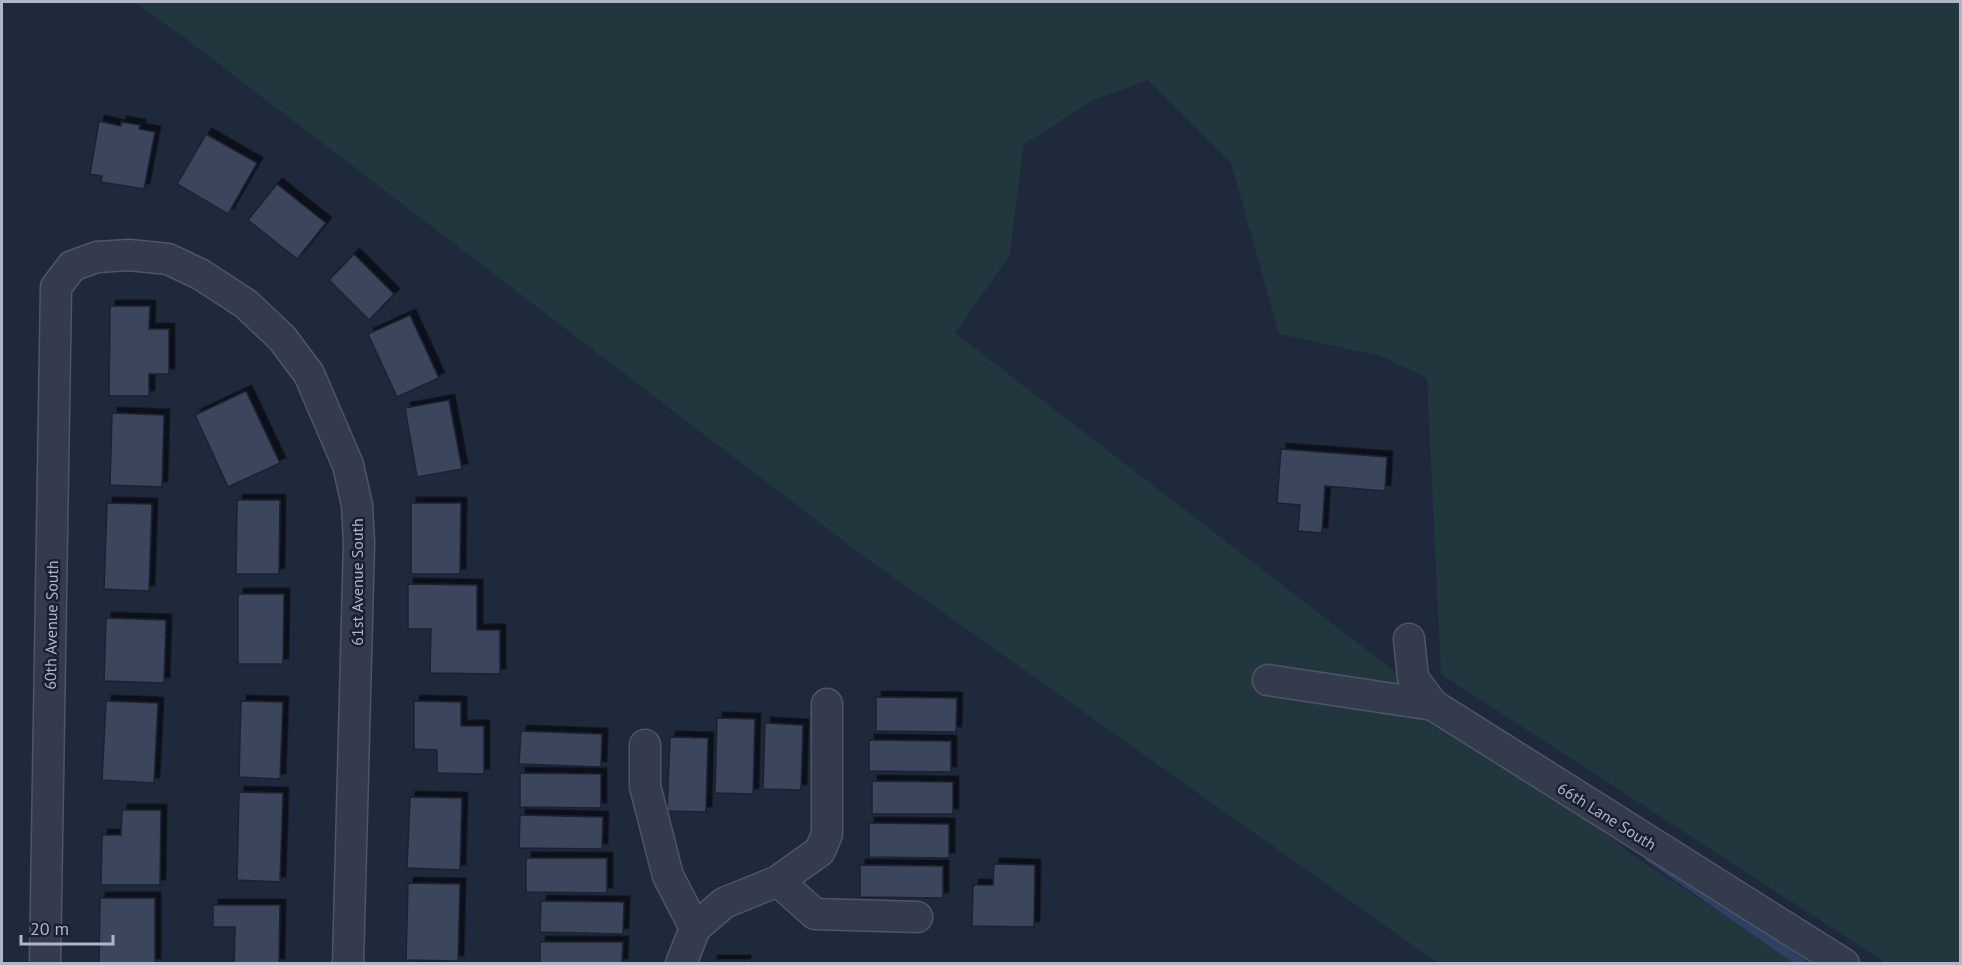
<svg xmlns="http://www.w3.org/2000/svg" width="1962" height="965" viewBox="0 0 1962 965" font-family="'PT Sans',sans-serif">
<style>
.green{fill:#21373d}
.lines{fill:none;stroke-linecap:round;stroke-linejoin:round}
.stream{stroke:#2f4063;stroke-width:9}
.building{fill:#3b455c;stroke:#1b2232;stroke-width:1.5;filter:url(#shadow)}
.minor-casing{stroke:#4e5666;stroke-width:33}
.minor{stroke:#333b4c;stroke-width:30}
.labels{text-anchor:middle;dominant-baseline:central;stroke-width:5;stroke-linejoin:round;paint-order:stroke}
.street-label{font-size:16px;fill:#aeb6c8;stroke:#192030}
</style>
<defs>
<filter id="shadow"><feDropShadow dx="5.5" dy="-5.5" stdDeviation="0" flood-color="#0009"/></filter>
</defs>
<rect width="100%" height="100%" fill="#1f293c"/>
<!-- green -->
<polygon class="green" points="134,2 1960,2 1960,963 1886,963 1441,674 1427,378 1381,356 1279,334 1231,163 1148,80 1093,100 1023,145 1010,255 955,333 1637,858 1798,963 1438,963 862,555 189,41"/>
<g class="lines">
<!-- stream -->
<polyline class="stream" points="1649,857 1803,964"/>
</g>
<!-- building -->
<g class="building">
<polygon points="99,121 121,126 121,122 140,125 139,129 155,132 144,189 101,182 102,176 90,174"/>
<polygon points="206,134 257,163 228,214 177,184"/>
<polygon points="277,184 326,223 297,259 248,220"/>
<polygon points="354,254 394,294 369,320 329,280"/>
<polygon points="110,306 150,306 149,329 169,329 169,374 149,374 149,396 109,396"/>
<polygon points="410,315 439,378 397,397 368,334"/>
<polygon points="246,391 280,463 228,487 195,415"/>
<polygon points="449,400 462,469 417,477 405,408"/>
<polygon points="112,413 164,415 162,487 110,485"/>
<polygon points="1281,449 1387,457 1385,491 1325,486 1322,533 1298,531 1300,505 1277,503"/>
<polygon points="237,500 280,500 279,574 236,574"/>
<polygon points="107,503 152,504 149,591 104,589"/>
<polygon points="411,503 461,503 460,574 411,574"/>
<polygon points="408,584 477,585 477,630 500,630 500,674 430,673 431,629 408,629"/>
<polygon points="238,594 284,594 283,664 238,664"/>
<polygon points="106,618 166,620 164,683 104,681"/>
<polygon points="876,697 957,698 956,732 876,731"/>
<polygon points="106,701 158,703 154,783 102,780"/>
<polygon points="241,701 283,702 280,779 239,777"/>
<polygon points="414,701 461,702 461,726 484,726 484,774 437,773 437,750 414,749"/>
<polygon points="717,718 755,719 753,794 715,793"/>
<polygon points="765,723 803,725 801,790 763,789"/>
<polygon points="521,731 602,734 601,767 519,764"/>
<polygon points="670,737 708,738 706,812 667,811"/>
<polygon points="869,740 951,741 951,772 869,771"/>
<polygon points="520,773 601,774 601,808 520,807"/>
<polygon points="872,781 953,782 953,814 872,814"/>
<polygon points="239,792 283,793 280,882 237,880"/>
<polygon points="410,797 462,798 460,870 407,868"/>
<polygon points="122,810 161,810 160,885 101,885 102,835 121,835"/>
<polygon points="520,815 603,817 602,849 519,848"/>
<polygon points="869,823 949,824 949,858 869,857"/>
<polygon points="526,858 607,858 607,893 526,892"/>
<polygon points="994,864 1035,865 1034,927 972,926 973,885 993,885"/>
<polygon points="860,865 943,866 943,898 860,897"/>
<polygon points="408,883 460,884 458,961 406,960"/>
<polygon points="100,898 155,898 155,964 99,964"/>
<polygon points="541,901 624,902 623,934 540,932"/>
<polygon points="213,905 280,905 279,964 234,964 235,927 213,927"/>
<polygon points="540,942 623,942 622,964 540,964"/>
<rect x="712" y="961" width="33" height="3"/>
</g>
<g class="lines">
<defs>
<g id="minor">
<polyline points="1409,639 1413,678 1433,705 1844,964"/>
<polyline points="1268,680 1433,705"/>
<polyline points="645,745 645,786 668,876 695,928"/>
<polyline points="778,881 815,914 917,917"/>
<polyline points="45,964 56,287 72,266 97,257 129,255 168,259 200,274 246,304 282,338 309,374 348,465 357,505 359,543 348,964"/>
<polyline points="681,964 695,928 724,903 778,881 820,851 827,834 827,704"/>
</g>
</defs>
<!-- minor casing -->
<use href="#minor" class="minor-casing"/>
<!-- minor -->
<use href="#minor" class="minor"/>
</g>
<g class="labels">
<!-- street labels -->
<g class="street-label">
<text transform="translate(357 582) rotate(-90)">61st Avenue South</text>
<text transform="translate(51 625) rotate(-89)">60th Avenue South</text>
<text transform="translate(1607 816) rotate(32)">66th Lane South</text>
</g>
</g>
<!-- border -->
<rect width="1962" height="965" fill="none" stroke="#aeb6c8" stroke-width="6"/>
<!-- scale -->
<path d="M21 935v9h92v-9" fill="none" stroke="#aeb6c8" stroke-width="3"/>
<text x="30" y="935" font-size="18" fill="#aeb6c8" stroke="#192030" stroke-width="4.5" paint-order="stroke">20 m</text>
</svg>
